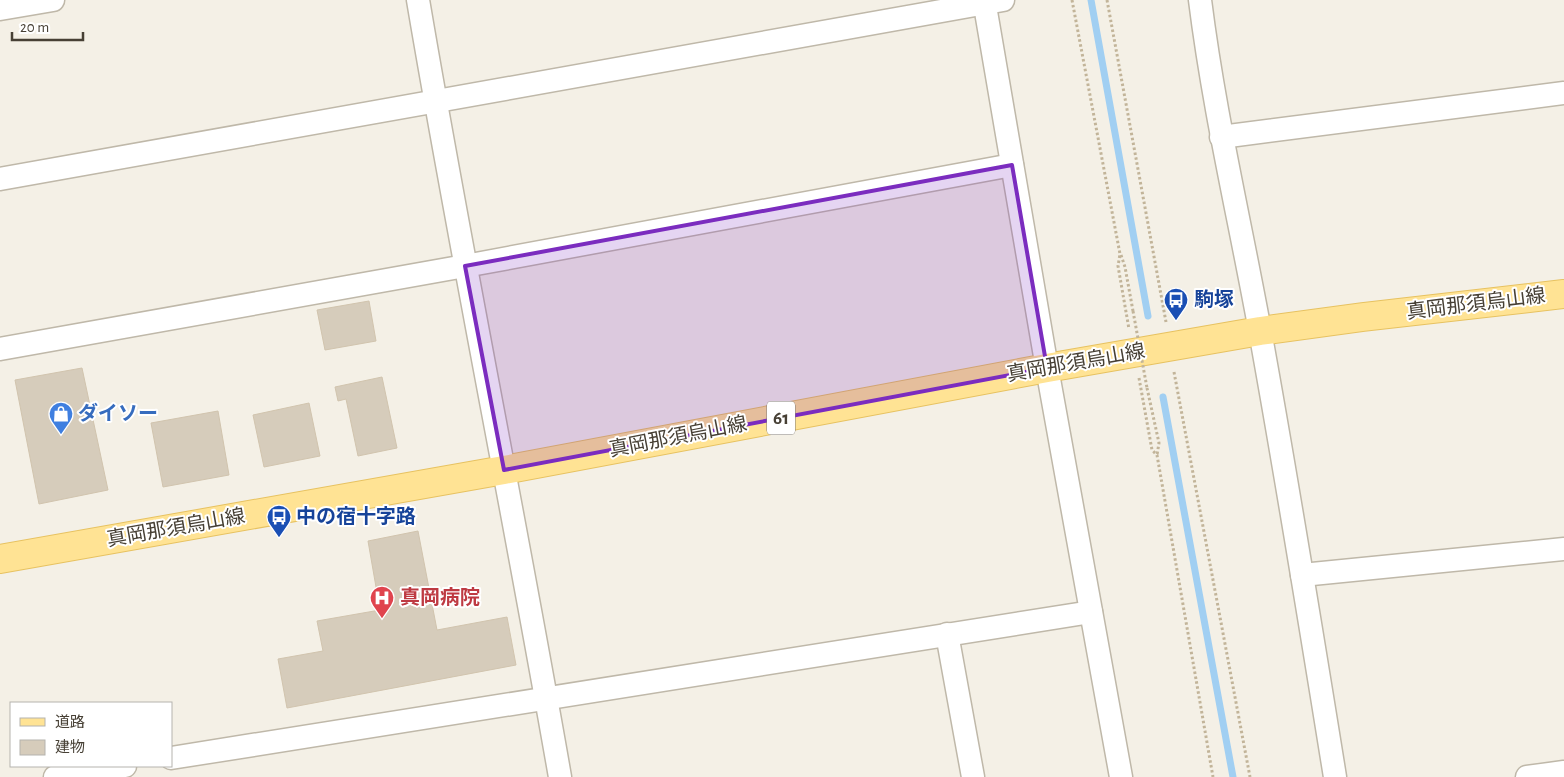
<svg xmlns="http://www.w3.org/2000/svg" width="1564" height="777" viewBox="0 0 1564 777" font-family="'Alegreya Sans','Noto Sans JP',sans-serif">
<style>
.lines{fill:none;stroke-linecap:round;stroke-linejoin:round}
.stream{stroke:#a1cff2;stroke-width:7}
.building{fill:#d6ccbb;stroke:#d1c4ae}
.minor-casing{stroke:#bfb8a9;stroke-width:25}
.primary-casing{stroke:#e7c261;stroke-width:30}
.path{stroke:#c2b499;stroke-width:3;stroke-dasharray:2.5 2.5;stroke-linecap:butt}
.minor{stroke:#fff;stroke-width:22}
.primary{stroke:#ffe394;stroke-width:28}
.path-bridge{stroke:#c2b499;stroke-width:3;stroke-dasharray:2.5 2.5;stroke-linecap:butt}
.marked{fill:#7b2cbf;fill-opacity:0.2;stroke:#7b2cbf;stroke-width:4;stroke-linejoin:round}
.labels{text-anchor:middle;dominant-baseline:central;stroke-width:4;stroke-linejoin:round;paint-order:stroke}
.shield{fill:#fff;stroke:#7e7972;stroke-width:1}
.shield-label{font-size:19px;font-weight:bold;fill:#474035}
.transit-label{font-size:20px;font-weight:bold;fill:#164399;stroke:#fff;text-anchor:start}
.street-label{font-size:20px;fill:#474035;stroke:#fff}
.shop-label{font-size:20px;font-weight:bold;fill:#366cbe;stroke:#fff;text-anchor:start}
.health-label{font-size:20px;font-weight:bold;fill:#be3a42;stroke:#fff;text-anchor:start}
</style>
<rect width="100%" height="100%" fill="#f4f0e6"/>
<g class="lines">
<!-- stream -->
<g class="stream">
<polyline points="1091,0 1148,316"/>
<polyline points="1163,397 1233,777"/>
</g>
</g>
<!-- building -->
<g class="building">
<polygon points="369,301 376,341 325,350 317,310"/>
<polygon points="82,368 108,490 39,504 15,380"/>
<polygon points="382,377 397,448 358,456 346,399 338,401 335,387"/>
<polygon points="309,403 320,456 264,467 253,415"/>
<polygon points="218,411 229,475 163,487 151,423"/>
<polygon points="418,531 437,630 507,617 516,665 287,708 278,659 323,651 317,621 380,610 368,541"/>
</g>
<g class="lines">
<defs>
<g id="minor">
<path d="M418,0C462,260 515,518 560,777"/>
<polyline points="984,0 1047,368 1121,777"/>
<path d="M1200,0C1214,112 1240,221 1260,331C1287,480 1311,628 1335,777"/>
<polyline points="0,9 53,0"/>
<polyline points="1221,137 1564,93"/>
<polyline points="0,179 1003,0"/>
<polyline points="0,349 465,266 1012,165"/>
<polyline points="1302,575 1564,549"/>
<polyline points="947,634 973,777"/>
<polyline points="171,758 1091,612"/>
<polyline points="55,777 125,766"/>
<polyline points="1527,777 1564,772"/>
</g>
<polyline id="primary" points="0,559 504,470 1047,368 1260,331 1363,317 1564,294"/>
</defs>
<!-- minor casing -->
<use href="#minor" class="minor-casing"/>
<!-- primary casing -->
<use href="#primary" class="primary-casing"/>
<!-- path -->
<g class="path">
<polyline points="1072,0 1120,254 1118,266 1129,329"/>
<polyline points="1107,0 1166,322"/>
<polyline points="1121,255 1125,267 1133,311"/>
<polyline points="1174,372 1250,777"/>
<polyline points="1139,378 1152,450 1157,455 1213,777"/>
<polyline points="1147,388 1159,443 1157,455"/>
</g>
<!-- minor -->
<use href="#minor" class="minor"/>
<!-- primary -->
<use href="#primary" class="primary"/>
<!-- path-bridge -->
<polyline class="path-bridge" points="1133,311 1147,388"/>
</g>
<!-- marked area -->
<path class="marked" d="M1012,165L1047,368L504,470L465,266Z"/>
<!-- icons -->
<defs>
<symbol id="bus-pin" viewBox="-11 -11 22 30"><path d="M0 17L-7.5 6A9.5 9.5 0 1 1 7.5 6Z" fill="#1a4fb4" stroke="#fff"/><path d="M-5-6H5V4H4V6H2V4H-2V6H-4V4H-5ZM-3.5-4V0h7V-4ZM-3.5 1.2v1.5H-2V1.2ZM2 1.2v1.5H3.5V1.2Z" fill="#fff"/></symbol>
<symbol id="shop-pin" viewBox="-11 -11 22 30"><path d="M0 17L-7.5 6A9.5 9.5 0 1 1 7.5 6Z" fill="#3f7fe0" stroke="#fff"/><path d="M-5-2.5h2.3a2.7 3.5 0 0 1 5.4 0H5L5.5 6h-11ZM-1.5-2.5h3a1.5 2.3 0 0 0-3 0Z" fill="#fff"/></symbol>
<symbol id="hospital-pin" viewBox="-11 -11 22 30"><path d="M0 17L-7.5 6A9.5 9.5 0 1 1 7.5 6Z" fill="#e0444e" stroke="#fff"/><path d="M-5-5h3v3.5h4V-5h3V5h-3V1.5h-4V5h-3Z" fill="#fff"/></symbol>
</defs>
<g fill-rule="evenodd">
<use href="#bus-pin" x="1162" y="286" width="28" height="38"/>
<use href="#shop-pin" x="47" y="400" width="28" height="38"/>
<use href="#bus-pin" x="265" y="503" width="28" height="38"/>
<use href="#hospital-pin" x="368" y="584" width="28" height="38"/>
</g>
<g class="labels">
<!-- shield labels -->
<rect class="shield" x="767" y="401.5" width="28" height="33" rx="4"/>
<g class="shield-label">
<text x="781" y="418">61</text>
</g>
<!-- transit labels -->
<g class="transit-label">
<text x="1194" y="300">駒塚</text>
<text x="296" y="517">中の宿十字路</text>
</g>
<!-- street labels -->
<g class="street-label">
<text transform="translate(1476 304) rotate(-7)">真岡那須烏山線</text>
<text transform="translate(1076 363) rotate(-10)">真岡那須烏山線</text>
<text transform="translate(678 437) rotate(-11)">真岡那須烏山線</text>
<text transform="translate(176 528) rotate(-10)">真岡那須烏山線</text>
</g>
<!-- shop labels -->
<g class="shop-label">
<text x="78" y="414">ダイソー</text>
</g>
<!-- health labels -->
<g class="health-label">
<text x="400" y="598">真岡病院</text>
</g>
</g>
<!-- legend -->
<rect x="10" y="702" width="162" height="65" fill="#ffffff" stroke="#b5b3ae"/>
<rect x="20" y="718" width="25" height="8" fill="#ffe394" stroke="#b5b3ae"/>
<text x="55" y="727" font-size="15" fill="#474035">道路</text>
<rect x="20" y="740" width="25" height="15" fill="#d6ccbb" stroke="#b5b3ae"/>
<text x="55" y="752" font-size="15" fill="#474035">建物</text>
<!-- scale -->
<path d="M12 32v8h71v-8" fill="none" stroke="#474035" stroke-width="2.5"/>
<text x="20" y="32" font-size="15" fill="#474035" stroke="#ffffff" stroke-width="4" paint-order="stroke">20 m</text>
</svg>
